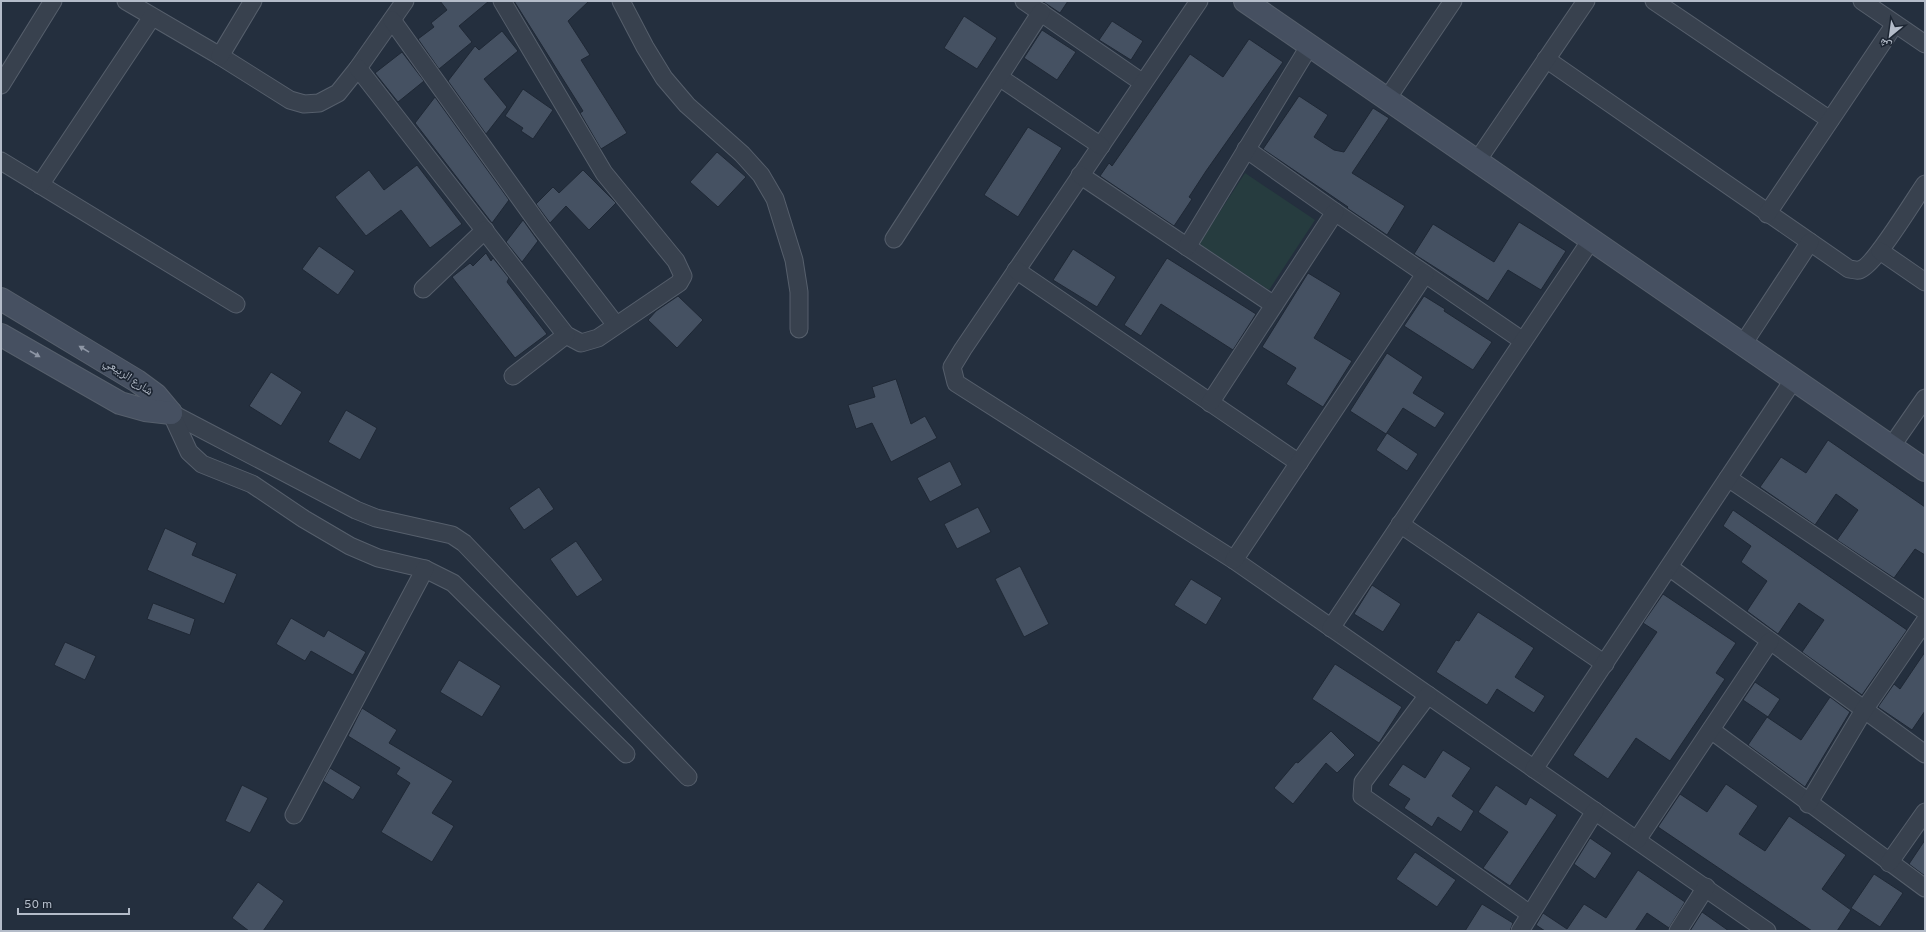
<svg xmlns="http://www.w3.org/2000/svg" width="1926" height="932" viewBox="0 0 1926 932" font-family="Overpass,'Noto Naskh Arabic',sans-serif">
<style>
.green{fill:#263c3f}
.building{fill:#455162;stroke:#1f2835}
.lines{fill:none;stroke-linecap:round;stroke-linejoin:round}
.street-casing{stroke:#565f6c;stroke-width:19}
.secondary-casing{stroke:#565f6c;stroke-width:24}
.street{stroke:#38414e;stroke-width:17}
.secondary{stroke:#465061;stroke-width:22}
.oneway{fill:#8e96a5}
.labels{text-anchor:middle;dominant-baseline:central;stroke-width:3.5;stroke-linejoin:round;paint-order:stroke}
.street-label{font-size:12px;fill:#b4bcc9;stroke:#1d2633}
</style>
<rect width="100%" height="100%" fill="#242f3e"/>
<!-- green -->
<polygon class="green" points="1245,173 1315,220 1269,290 1199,244"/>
<!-- building -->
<g class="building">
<polygon points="440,1 489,1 459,26 472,42 439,69 418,39 434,27 431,23 447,10"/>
<polygon points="514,1 589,1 568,21 590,55 581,60 627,133 601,149 580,113 583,111"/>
<polygon points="1042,1 1068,1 1060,13"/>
<polygon points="964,16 997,38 977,69 944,48"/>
<polygon points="1112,21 1143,41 1131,60 1099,40"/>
<polygon points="1042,30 1076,52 1057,80 1024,58"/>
<polygon points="502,31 518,51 484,79 507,107 486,134 448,81 475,46 479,50"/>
<polygon points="1249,39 1283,62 1206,171 1189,197 1192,199 1174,226 1100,176 1109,163 1112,166 1190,54 1223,77"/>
<polygon points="402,52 424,81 398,102 375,73"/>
<polygon points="523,89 553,110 533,139 521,131 523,128 505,116"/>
<polygon points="1299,96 1328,115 1314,137 1334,150 1344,152 1373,108 1389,118 1352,173 1405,206 1387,235 1347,208 1348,207 1263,149"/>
<polygon points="435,97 509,200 492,223 415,123"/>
<polygon points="1028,127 1062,148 1018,217 984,195"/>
<polygon points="717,152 746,177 718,207 690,182"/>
<polygon points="417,165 462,224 430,248 401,210 366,236 335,197 369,170 384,190"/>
<polygon points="583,170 616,203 589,230 566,206 550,223 536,204 553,187 559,193"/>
<polygon points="523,220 538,241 522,262 506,242"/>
<polygon points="1519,222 1566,251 1541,290 1508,270 1488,301 1414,254 1433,224 1494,262"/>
<polygon points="319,246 355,271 338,295 302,269"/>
<polygon points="1073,249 1116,277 1097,307 1053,280"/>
<polygon points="486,253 491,261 493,258 509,278 507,282 547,334 515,358 452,277 470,263 473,266"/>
<polygon points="1167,258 1256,314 1233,350 1161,304 1141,336 1124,325"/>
<polygon points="1308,273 1341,293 1314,338 1352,361 1323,407 1286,384 1296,368 1262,347"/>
<polygon points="678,296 703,320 677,348 648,320 656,311"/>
<polygon points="1424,296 1445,309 1444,311 1492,342 1473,370 1404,326"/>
<polygon points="1387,353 1423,377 1413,393 1445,413 1435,428 1403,408 1386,434 1350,411"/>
<polygon points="271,372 302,392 281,426 249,406"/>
<polygon points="896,379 911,424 925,416 937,438 891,462 872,423 856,429 848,405 875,397 872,387"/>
<polygon points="346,410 377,428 360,460 328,442"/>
<polygon points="1387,433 1418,454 1407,471 1376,450"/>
<polygon points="1828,440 1925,507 1925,555 1915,549 1894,578 1837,540 1858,510 1836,494 1815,525 1760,487 1781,457 1806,473"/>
<polygon points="950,461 962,485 930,502 917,478"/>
<polygon points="539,487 554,509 524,530 509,508"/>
<polygon points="978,507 991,532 957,549 944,524"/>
<polygon points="1733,510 1907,630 1862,695 1802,652 1824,620 1809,610 1799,603 1778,634 1747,611 1767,581 1741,562 1751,546 1723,526"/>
<polygon points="165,528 197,543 192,555 237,574 224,604 147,570"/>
<polygon points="576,541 603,580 577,597 550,559"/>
<polygon points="1020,566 1049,624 1024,637 995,579"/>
<polygon points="1191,579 1222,598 1206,625 1174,605"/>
<polygon points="1372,585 1401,604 1383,632 1354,614"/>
<polygon points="1663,594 1736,643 1716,673 1725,679 1670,761 1636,738 1608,779 1573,755 1657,632 1643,623"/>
<polygon points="153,603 195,619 190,635 147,619"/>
<polygon points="1478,612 1534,648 1515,677 1545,696 1534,713 1497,689 1487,705 1436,672 1456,640 1459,641"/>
<polygon points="291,618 324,637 328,630 366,652 353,675 311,651 305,661 276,644"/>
<polygon points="65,642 96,656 85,680 54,665"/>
<polygon points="1925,652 1925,711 1912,730 1878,707 1894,684 1900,689"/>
<polygon points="459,660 501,686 482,717 440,692"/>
<polygon points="1335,664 1402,707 1379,743 1312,699"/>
<polygon points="1755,682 1780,699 1768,717 1743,700"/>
<polygon points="1830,697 1850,712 1805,787 1748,745 1767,717 1801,740"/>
<polygon points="362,708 397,730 389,743 453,781 432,813 454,826 432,862 381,832 410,783 396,774 400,768 348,736"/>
<polygon points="1331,731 1355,755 1337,773 1326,763 1293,804 1274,788 1296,762 1298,763"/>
<polygon points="1443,750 1471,768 1452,796 1474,811 1461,832 1438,817 1432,827 1404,808 1410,799 1388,785 1403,764 1425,778"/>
<polygon points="330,768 361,787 353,800 323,781"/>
<polygon points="1726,784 1758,806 1739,834 1765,851 1789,816 1846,855 1822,889 1851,910 1837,931 1812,931 1658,827 1680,794 1707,812"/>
<polygon points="242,785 268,798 250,833 225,821"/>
<polygon points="1496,785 1526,805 1530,797 1557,815 1510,886 1483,868 1508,832 1478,812"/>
<polygon points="1590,838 1612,853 1595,879 1574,864"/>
<polygon points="1925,840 1925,876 1909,864"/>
<polygon points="1415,852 1456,880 1437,907 1396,879"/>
<polygon points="1638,870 1685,902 1669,928 1647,913 1635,931 1545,931 1536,925 1543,913 1567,929 1584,904 1606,918"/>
<polygon points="1874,874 1903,893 1880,927 1851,908"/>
<polygon points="258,882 284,901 263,931 249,931 232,918"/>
<polygon points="1482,904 1513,923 1510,931 1465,931"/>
<polygon points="1702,912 1729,931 1690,931"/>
</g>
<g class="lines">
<defs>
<g id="street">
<polyline points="126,1 220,56 290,100 304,104 319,103 338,93 358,68 405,1"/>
<polyline points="621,1 645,47 664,78 687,105 742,154 761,175 775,199 794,260 799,292 799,329"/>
<polyline points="1024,1 1143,83"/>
<polyline points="1199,1 963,349 952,367 956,383 1234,560 1767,931"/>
<polyline points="1654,1 1830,120"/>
<polyline points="1862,1 1925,44"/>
<polyline points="392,20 542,229 616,325"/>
<polyline points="220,56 253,1"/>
<path d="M1546,59L1849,269C1852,269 1856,271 1859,270C1873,268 1915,198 1925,184"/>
<polyline points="358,68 566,335 581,343 598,338 679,283 683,276 676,261 604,173 502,1"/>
<polyline points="999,77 1101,146"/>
<polyline points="1,85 53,1"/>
<polyline points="1387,99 1453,1"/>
<polyline points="1246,149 1335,212 1523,341"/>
<polyline points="1,161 236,304"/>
<polyline points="1477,161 1586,1"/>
<polyline points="1080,175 1274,305"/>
<polyline points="40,185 152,17"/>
<polyline points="1767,214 1895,24"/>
<polyline points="894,239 1041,12"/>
<polyline points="1187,247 1310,45"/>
<polyline points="1880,251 1925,282"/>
<polyline points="1016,270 1299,463"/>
<polyline points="423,289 485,230"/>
<polyline points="1743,344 1810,242"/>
<polyline points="513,376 566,335"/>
<polyline points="1210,403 1335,212"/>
<polyline points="171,413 356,510 376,518 452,535 464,543 688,777"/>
<polyline points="171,413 189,452 202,464 252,484 304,519 350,546 378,558 425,569 453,583 626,754"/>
<polyline points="1891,447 1925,398"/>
<polyline points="1728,478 1925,611"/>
<polyline points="1400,524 1605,664"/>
<polyline points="1234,560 1425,274"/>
<polyline points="1669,567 1925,754"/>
<polyline points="1331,628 1591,240"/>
<polyline points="1428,695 1363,782 1362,796 1530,914"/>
<polyline points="1711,730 1925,888"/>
<polyline points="1534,769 1794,379"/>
<polyline points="1808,804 1864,710 1925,621"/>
<polyline points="294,815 425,569"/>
<polyline points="1637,840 1770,641"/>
<polyline points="1889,863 1925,812"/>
<polyline points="1520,931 1595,811"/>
<polyline points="1678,931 1706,887"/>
</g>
<g id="secondary">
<polyline points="1245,1 1925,470"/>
<polyline points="1,299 137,381 156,395 171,413"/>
<polyline points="1,335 120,403 145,410 171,413"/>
</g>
</defs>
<!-- street casing -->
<use href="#street" class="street-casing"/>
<!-- secondary casing -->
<use href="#secondary" class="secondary-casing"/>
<!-- street -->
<use href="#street" class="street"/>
<!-- secondary -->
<use href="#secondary" class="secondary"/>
</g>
<!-- one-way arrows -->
<defs><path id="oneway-solid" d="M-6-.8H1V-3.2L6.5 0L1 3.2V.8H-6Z"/></defs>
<g class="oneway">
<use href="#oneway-solid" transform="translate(84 349) rotate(-149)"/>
<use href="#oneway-solid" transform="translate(35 354) rotate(30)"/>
</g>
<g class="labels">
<!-- street labels -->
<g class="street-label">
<text transform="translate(128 377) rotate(34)">شارع الربيعي</text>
</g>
</g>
<!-- border -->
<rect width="1926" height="932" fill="none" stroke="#b4bcc9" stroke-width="4"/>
<!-- north arrow -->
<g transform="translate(1890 36) rotate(209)" stroke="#1d2633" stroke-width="3" paint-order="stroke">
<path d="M0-3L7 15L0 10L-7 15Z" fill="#b4bcc9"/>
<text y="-6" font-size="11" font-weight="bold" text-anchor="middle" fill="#b4bcc9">ش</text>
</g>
<!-- scale -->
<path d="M18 908v6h111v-6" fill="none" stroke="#b4bcc9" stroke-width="2"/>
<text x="24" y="908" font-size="12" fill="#b4bcc9" stroke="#1d2633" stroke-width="3" paint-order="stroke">50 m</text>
</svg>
